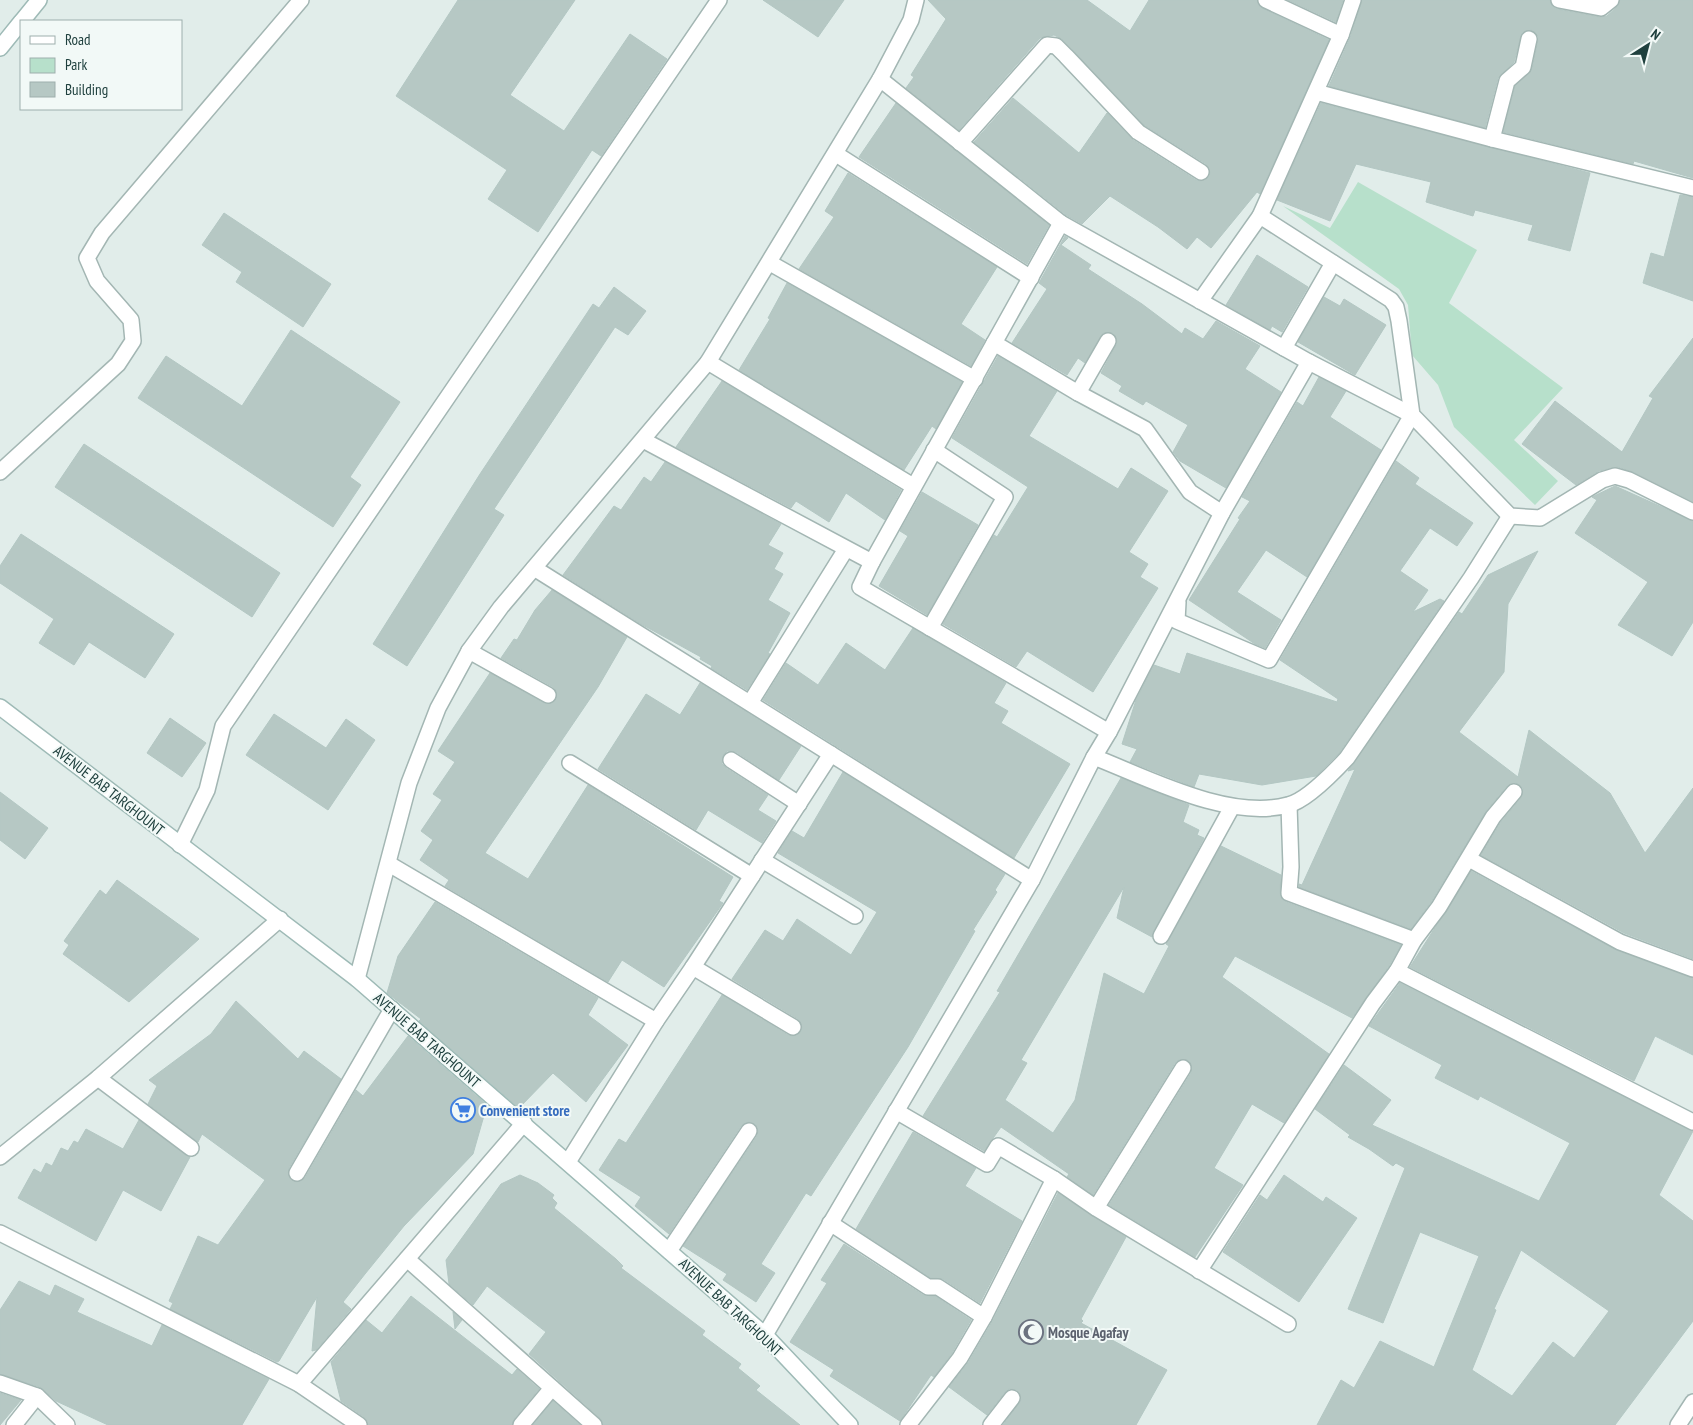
<svg xmlns="http://www.w3.org/2000/svg" width="1693" height="1425" viewBox="0 0 1693 1425" font-family="'PT Sans Narrow',sans-serif">
<style>
.green{fill:#b7e0cb}
.building{fill:#b6c8c4;stroke:#b3c7c3;fill-rule:evenodd}
.lines{fill:none;stroke-linecap:round;stroke-linejoin:round}
.lane-casing{stroke:#a3b6b3;stroke-width:18}
.street-casing{stroke:#a3b6b3;stroke-width:18}
.secondary-casing{stroke:#9ebab6;stroke-width:18}
.lane{stroke:#fff;stroke-width:15}
.street{stroke:#fff;stroke-width:15}
.secondary{stroke:#fff;stroke-width:15}
.labels{text-anchor:middle;dominant-baseline:central;stroke-width:4;stroke-linejoin:round;paint-order:stroke}
.street-label{font-size:15px;fill:#1f403e;stroke:#f2f9f7}
.shop-label{font-size:15px;font-weight:bold;fill:#366cbe;stroke:#f2f9f7;text-anchor:start}
.worship-label{font-size:15px;font-weight:bold;fill:#5b616d;stroke:#f2f9f7;text-anchor:start}
</style>
<rect width="100%" height="100%" fill="#e1edea"/>
<!-- green -->
<polygon class="green" points="1358,182 1477,250 1449,303 1563,388 1514,440 1558,481 1535,505 1454,427 1438,385 1412,355 1408,305 1399,289 1283,206 1330,228"/>
<!-- building -->
<g class="building">
<polygon points="458,0 575,0 510,95 564,131 630,34 667,59 601,156 592,150 538,232 488,199 507,170 396,96"/>
<polygon points="763,0 844,0 818,37"/>
<polygon points="928,0 1087,0 1130,31 1149,0 1257,0 1262,8 1329,40 1260,194 1257,192 1211,248 1197,237 1187,249 1158,227 1110,196 1082,224 1066,215 974,142 1013,98 1079,153 1107,113 1133,140 1196,180 1201,181 1209,177 1210,172 1206,164 1144,125 1062,39 1054,35 1040,38 959,130 906,88 914,77 911,75 946,19"/>
<polygon points="1288,0 1343,0 1336,22"/>
<polygon points="1362,0 1550,0 1553,7 1557,9 1600,17 1607,16 1617,7 1620,0 1693,0 1693,178 1634,161 1633,164 1503,132 1515,86 1532,69 1538,40 1538,36 1531,30 1522,33 1514,62 1498,78 1485,128 1329,86 1350,38"/>
<polygon points="896,103 1049,225 1027,264 859,157"/>
<polygon points="1321,103 1590,173 1570,251 1528,240 1533,225 1475,210 1473,216 1426,202 1431,182 1356,164 1330,221 1277,200"/>
<polygon points="848,173 997,267 961,324 985,340 971,366 799,269 834,217 825,211"/>
<polygon points="1680,195 1693,197 1693,301 1643,283 1651,253 1664,257"/>
<polygon points="224,213 331,284 303,327 236,282 242,272 202,245"/>
<polygon points="1065,236 1068,238 1061,245 1091,265 1088,269 1142,304 1182,334 1185,328 1203,339 1216,321 1260,346 1245,369 1281,392 1226,488 1180,461 1173,452 1188,425 1146,401 1143,405 1119,391 1122,386 1101,373 1116,345 1117,341 1113,333 1103,333 1085,363 1078,358 1067,375 1012,343 1047,289 1039,283"/>
<polygon points="1257,255 1308,287 1282,332 1272,326 1270,330 1226,305"/>
<polygon points="787,283 962,382 936,429 932,426 904,470 739,370 770,319 768,318"/>
<polygon points="614,287 646,311 628,335 615,327 494,509 504,515 407,666 373,644 480,474 593,304 599,308"/>
<polygon points="1324,297 1340,306 1344,299 1386,325 1355,375 1298,342"/>
<polygon points="291,330 400,402 350,477 361,485 333,527 138,398 166,356 242,406"/>
<polygon points="1693,338 1693,502 1633,472 1618,467 1599,471 1576,485 1522,444 1555,401 1622,452 1653,398 1649,396"/>
<polygon points="998,356 1057,391 1029,436 1118,489 1131,468 1168,491 1129,552 1148,564 1140,577 1158,588 1093,692 1027,651 1016,667 943,624 994,535 997,537 1028,487 952,438"/>
<polygon points="1319,377 1346,391 1330,417 1381,450 1307,577 1266,550 1237,592 1281,620 1265,648 1255,644 1189,600 1240,519 1238,518 1250,501 1242,497 1297,402 1303,406"/>
<polygon points="722,381 901,490 885,520 846,493 829,522 796,501 791,508 676,447"/>
<polygon points="84,444 280,573 252,617 55,487"/>
<polygon points="1396,461 1419,478 1415,484 1473,523 1457,546 1430,528 1400,571 1428,590 1413,612 1440,599 1444,601 1340,752 1316,776 1262,785 1199,774 1194,787 1130,762 1137,749 1122,744 1136,700 1154,665 1180,674 1187,653 1337,702 1338,699 1280,660"/>
<polygon points="665,462 781,524 768,545 783,553 774,569 783,574 768,600 790,613 768,653 770,654 747,690 711,668 712,666 700,659 701,657 641,624 563,575 614,506 621,510 644,477 651,482"/>
<polygon points="1615,486 1693,521 1693,622 1672,656 1618,625 1648,582 1575,533 1597,500 1592,497"/>
<polygon points="922,492 978,525 927,615 879,586 908,536 900,531"/>
<polygon points="21,534 174,634 145,678 89,642 74,665 39,643 54,619 0,583 0,566"/>
<polygon points="1538,551 1508,604 1504,672 1459,732 1518,777 1529,730 1610,793 1645,853 1693,788 1693,959 1624,933 1481,855 1501,822 1521,798 1523,788 1516,783 1507,786 1486,811 1431,902 1411,929 1299,887 1299,884 1302,885 1355,769 1348,771 1459,612 1462,614 1488,575"/>
<polygon points="552,590 627,637 598,687 485,853 528,879 588,785 733,877 719,901 723,903 664,987 622,960 608,982 445,886 449,880 420,860 433,840 421,831 442,800 433,794 455,762 438,751 490,673 544,703 552,703 556,699 556,691 553,687 501,658 514,639 517,640 535,610"/>
<polygon points="913,628 1006,683 994,703 1008,711 1001,723 1070,764 1014,858 763,700 786,663 818,685 846,643 885,670"/>
<polygon points="700,683 801,746 779,780 736,752 727,751 723,755 722,764 726,768 768,795 758,810 776,821 762,843 708,810 696,830 598,769 646,694 680,715"/>
<polygon points="274,714 326,748 346,719 375,740 328,810 246,755"/>
<polygon points="170,718 206,743 182,777 147,753"/>
<polygon points="843,772 1005,874 995,890 997,892 973,930 975,931 908,1047 811,1196 806,1193 761,1264 775,1273 756,1302 723,1280 727,1274 683,1246 757,1136 758,1131 755,1124 749,1122 741,1126 669,1234 635,1206 641,1197 599,1170 619,1139 626,1143 722,995 788,1035 793,1036 801,1032 802,1027 798,1019 732,979 765,930 783,941 797,919 851,955 877,912 778,853 792,831 804,838"/>
<polygon points="1121,778 1189,805 1183,822 1199,830 1197,835 1204,838 1152,937 1117,918 1124,887 1021,1060 1027,1063 1005,1100 1053,1133 1075,1100 1104,973 1144,994 1169,946 1166,944 1221,846 1281,875 1280,893 1286,902 1401,945 1389,966 1352,1018 1235,956 1222,977 1329,1054 1284,1123 1252,1104 1214,1168 1243,1185 1195,1257 1109,1205 1191,1073 1191,1064 1188,1060 1179,1060 1175,1063 1093,1195 1067,1177 1069,1174 1001,1127 984,1151 923,1116 1000,992 997,991"/>
<polygon points="0,792 48,828 25,859 0,840"/>
<polygon points="1471,871 1616,950 1693,978 1693,1055 1655,1036 1634,1081 1410,967"/>
<polygon points="117,880 199,939 129,1002 63,954 69,945 64,941 100,890 106,895"/>
<polygon points="435,902 598,998 588,1015 628,1045 586,1102 553,1073 519,1108 419,1021 421,1019 387,993 398,956"/>
<path d="M1400,983L1693,1131L1659,1195L1693,1221V1321L1615,1425H1317L1341,1380L1354,1388L1380,1341L1434,1367L1479,1256L1420,1232L1383,1323L1348,1309L1405,1168L1396,1163L1393,1166L1369,1149L1348,1137L1350,1135L1315,1109L1344,1065L1391,1100L1372,1125L1539,1201L1570,1143L1480,1096L1478,1100L1435,1078L1442,1065L1369,1026ZM1521,1250L1609,1311L1574,1358L1553,1342L1512,1396L1472,1370L1496,1310L1494,1309Z"/>
<polygon points="236,1001 298,1059 304,1051 341,1079 289,1168 289,1177 293,1181 297,1182 305,1178 356,1090 363,1096 408,1036 487,1105 473,1154 404,1226 365,1274 343,1302 351,1309 316,1350 312,1351 317,1297 279,1361 277,1362 170,1309 173,1303 169,1301 198,1236 218,1245 265,1180 202,1134 198,1142 148,1104 157,1086 149,1080 211,1034"/>
<polygon points="139,1120 190,1157 161,1211 123,1190 96,1241 18,1198 34,1169 41,1173 46,1163 52,1166 61,1148 68,1151 74,1141 78,1143 86,1129 123,1149"/>
<polygon points="913,1132 976,1168 965,1186 1022,1221 980,1303 943,1279 931,1278 856,1229"/>
<polygon points="520,1175 538,1183 554,1195 552,1198 557,1203 554,1208 616,1259 623,1266 621,1268 705,1331 702,1335 741,1364 738,1368 760,1386 756,1390 800,1425 603,1425 600,1418 529,1354 546,1332 487,1286 473,1305 449,1284 446,1260 501,1184"/>
<polygon points="1284,1175 1323,1202 1326,1197 1357,1218 1299,1302 1223,1252 1260,1195 1267,1200"/>
<polygon points="1058,1193 1126,1237 1081,1319 1083,1321 1081,1323 1167,1370 1136,1425 1003,1425 1021,1400 1017,1390 1009,1389 1005,1392 987,1415 949,1387 968,1363 992,1322"/>
<polygon points="844,1244 923,1295 935,1296 971,1320 952,1353 934,1377 931,1375 900,1421 830,1376 834,1370 790,1342 827,1283 821,1280"/>
<polygon points="19,1281 50,1296 55,1285 84,1299 77,1312 152,1346 162,1325 269,1379 242,1425 108,1425 56,1401 40,1387 0,1374 0,1310"/>
<polygon points="411,1296 512,1375 517,1369 539,1389 514,1419 512,1425 368,1425 364,1417 341,1401 331,1362 366,1320 382,1333"/>
<polygon points="453,1312 462,1320 455,1329"/>
<polygon points="0,1393 21,1400 0,1425"/>
<polygon points="553,1401 580,1425 533,1425"/>
</g>
<g class="lines">
<defs>
<polyline id="lane" points="180,845 207,790 223,726 719,0"/>
<g id="street">
<polyline points="1266,0 1341,35"/>
<polyline points="1559,0 1601,8 1611,0"/>
<polyline points="880,79 1061,223 1309,362 1412,415 1269,660 1177,621 1178,602"/>
<polyline points="1316,92 1492,139 1693,188"/>
<polyline points="1492,139 1507,81 1523,67 1529,39"/>
<polyline points="960,143 1047,45 1056,46 1066,56 1138,132 1201,172"/>
<polyline points="836,154 1031,278"/>
<polyline points="1260,216 1391,300 1396,307 1399,321 1412,415 1510,516 1540,518 1602,480 1615,476 1629,480 1693,512"/>
<polyline points="770,263 975,379"/>
<polyline points="1200,301 1260,216 1341,35 1353,0"/>
<polyline points="994,343 1078,393 1145,429 1190,492 1222,513"/>
<polyline points="1284,348 1333,263"/>
<polyline points="708,362 913,486"/>
<polyline points="1078,393 1108,341"/>
<polyline points="643,440 872,562 860,587 865,590 1109,732"/>
<polyline points="0,472 118,364 133,341 131,320 97,281 87,258 102,233 301,0"/>
<polyline points="872,562 1061,223"/>
<polyline points="534,568 1032,880"/>
<polyline points="930,628 1005,497 934,450"/>
<polyline points="469,651 548,695"/>
<polyline points="750,703 846,549"/>
<path d="M1094,757C1148,778 1229,821 1288,805C1306,801 1334,772 1347,758L1471,578L1510,516"/>
<polyline points="731,760 799,804"/>
<polyline points="570,763 752,876"/>
<polyline points="1289,805 1291,867 1289,893 1414,940"/>
<polyline points="1469,859 1620,942 1693,969"/>
<polyline points="762,860 855,916"/>
<polyline points="389,864 656,1021"/>
<polyline points="1161,936 1232,807"/>
<polyline points="693,967 793,1027"/>
<polyline points="1397,971 1693,1122"/>
<polyline points="357,979 409,783 438,708 469,651 501,607 708,362 880,79 911,20 916,0"/>
<polyline points="98,1078 191,1148"/>
<polyline points="896,1111 987,1164 998,1146 1054,1179"/>
<polyline points="0,1157 98,1078 280,919"/>
<polyline points="568,1162 656,1021 693,967 831,754"/>
<polyline points="297,1173 392,1009"/>
<polyline points="1096,1208 1183,1068"/>
<polyline points="830,1223 928,1287 938,1287 984,1317"/>
<polyline points="0,1233 299,1384 359,1425"/>
<polyline points="669,1251 749,1131"/>
<polyline points="407,1259 594,1425"/>
<polyline points="1199,1271 1373,1003 1397,971 1414,940 1439,907 1493,817 1514,792"/>
<polyline points="765,1335 1032,880 1094,757 1109,732 1222,513 1309,362"/>
<polyline points="0,1383 37,1396 67,1425"/>
<polyline points="299,1384 524,1123"/>
<polyline points="14,1425 37,1396"/>
<polyline points="521,1425 552,1388"/>
<polyline points="908,1425 960,1358 984,1317 1054,1179 1096,1208 1288,1324"/>
<polyline points="991,1425 1012,1398"/>
<polyline points="1678,1425 1693,1402"/>
</g>
<g id="secondary">
<polyline points="22,21 39,0"/>
<polyline points="0,48 21,22"/>
<polyline points="0,707 357,979 765,1335 850,1425"/>
</g>
</defs>
<!-- lane casing -->
<use href="#lane" class="lane-casing"/>
<!-- street casing -->
<use href="#street" class="street-casing"/>
<!-- secondary casing -->
<use href="#secondary" class="secondary-casing"/>
<!-- lane -->
<use href="#lane" class="lane"/>
<!-- street -->
<use href="#street" class="street"/>
<!-- secondary -->
<use href="#secondary" class="secondary"/>
</g>
<!-- icons -->
<defs>
<symbol id="supermarket-ring" viewBox="-11 -11 22 22"><circle r="9.5" fill="#f2f9f7" stroke="#3f7fe0" stroke-width="1.5"/><path d="M-6-5.5h2.5l.6 2H6L4.5 2H-2.5L-4.4-4H-6ZM-1.5 3.2a1.3 1.3 0 1 0 .1 0ZM3 3.2a1.3 1.3 0 1 0 .1 0Z" fill="#3f7fe0"/></symbol>
<symbol id="mosque-ring" viewBox="-11 -11 22 22"><circle r="9.5" fill="#f2f9f7" stroke="#6b7280" stroke-width="1.5"/><path d="M3.5-4.9A6 6 0 1 0 3.5 4.9A5 5 0 1 1 3.5-4.9Z" fill="#6b7280"/></symbol>
</defs>
<g fill-rule="evenodd">
<use href="#supermarket-ring" x="449" y="1096" width="28" height="28"/>
<use href="#mosque-ring" x="1017" y="1318" width="28" height="28"/>
</g>
<g class="labels">
<!-- street labels -->
<g class="street-label">
<text transform="translate(109 790) rotate(38)">AVENUE BAB TARGHOUNT</text>
<text transform="translate(427 1040) rotate(41)">AVENUE BAB TARGHOUNT</text>
<text transform="translate(731 1307) rotate(43)">AVENUE BAB TARGHOUNT</text>
</g>
<!-- shop labels -->
<g class="shop-label">
<text x="480" y="1110">Convenient store</text>
</g>
<!-- worship labels -->
<g class="worship-label">
<text x="1048" y="1332">Mosque Agafay</text>
</g>
</g>
<!-- legend -->
<rect x="20" y="20" width="162" height="90" fill="#f2f9f7" stroke="#9eafad"/>
<rect x="30" y="36" width="25" height="8" fill="#ffffff" stroke="#9eafad"/>
<text x="65" y="45" font-size="15" fill="#1f403e">Road</text>
<rect x="30" y="58" width="25" height="15" fill="#b7e0cb" stroke="#9eafad"/>
<text x="65" y="70" font-size="15" fill="#1f403e">Park</text>
<rect x="30" y="82" width="25" height="15" fill="#b6c8c4" stroke="#9eafad"/>
<text x="65" y="95" font-size="15" fill="#1f403e">Building</text>
<!-- north arrow -->
<g transform="translate(1648 45) rotate(36)" stroke="#f2f9f7" stroke-width="4" paint-order="stroke">
<path d="M0-4L9 19L0 12L-9 19Z" fill="#1f403e"/>
<text y="-8" font-size="14" font-weight="bold" text-anchor="middle" fill="#1f403e">N</text>
</g>
</svg>
